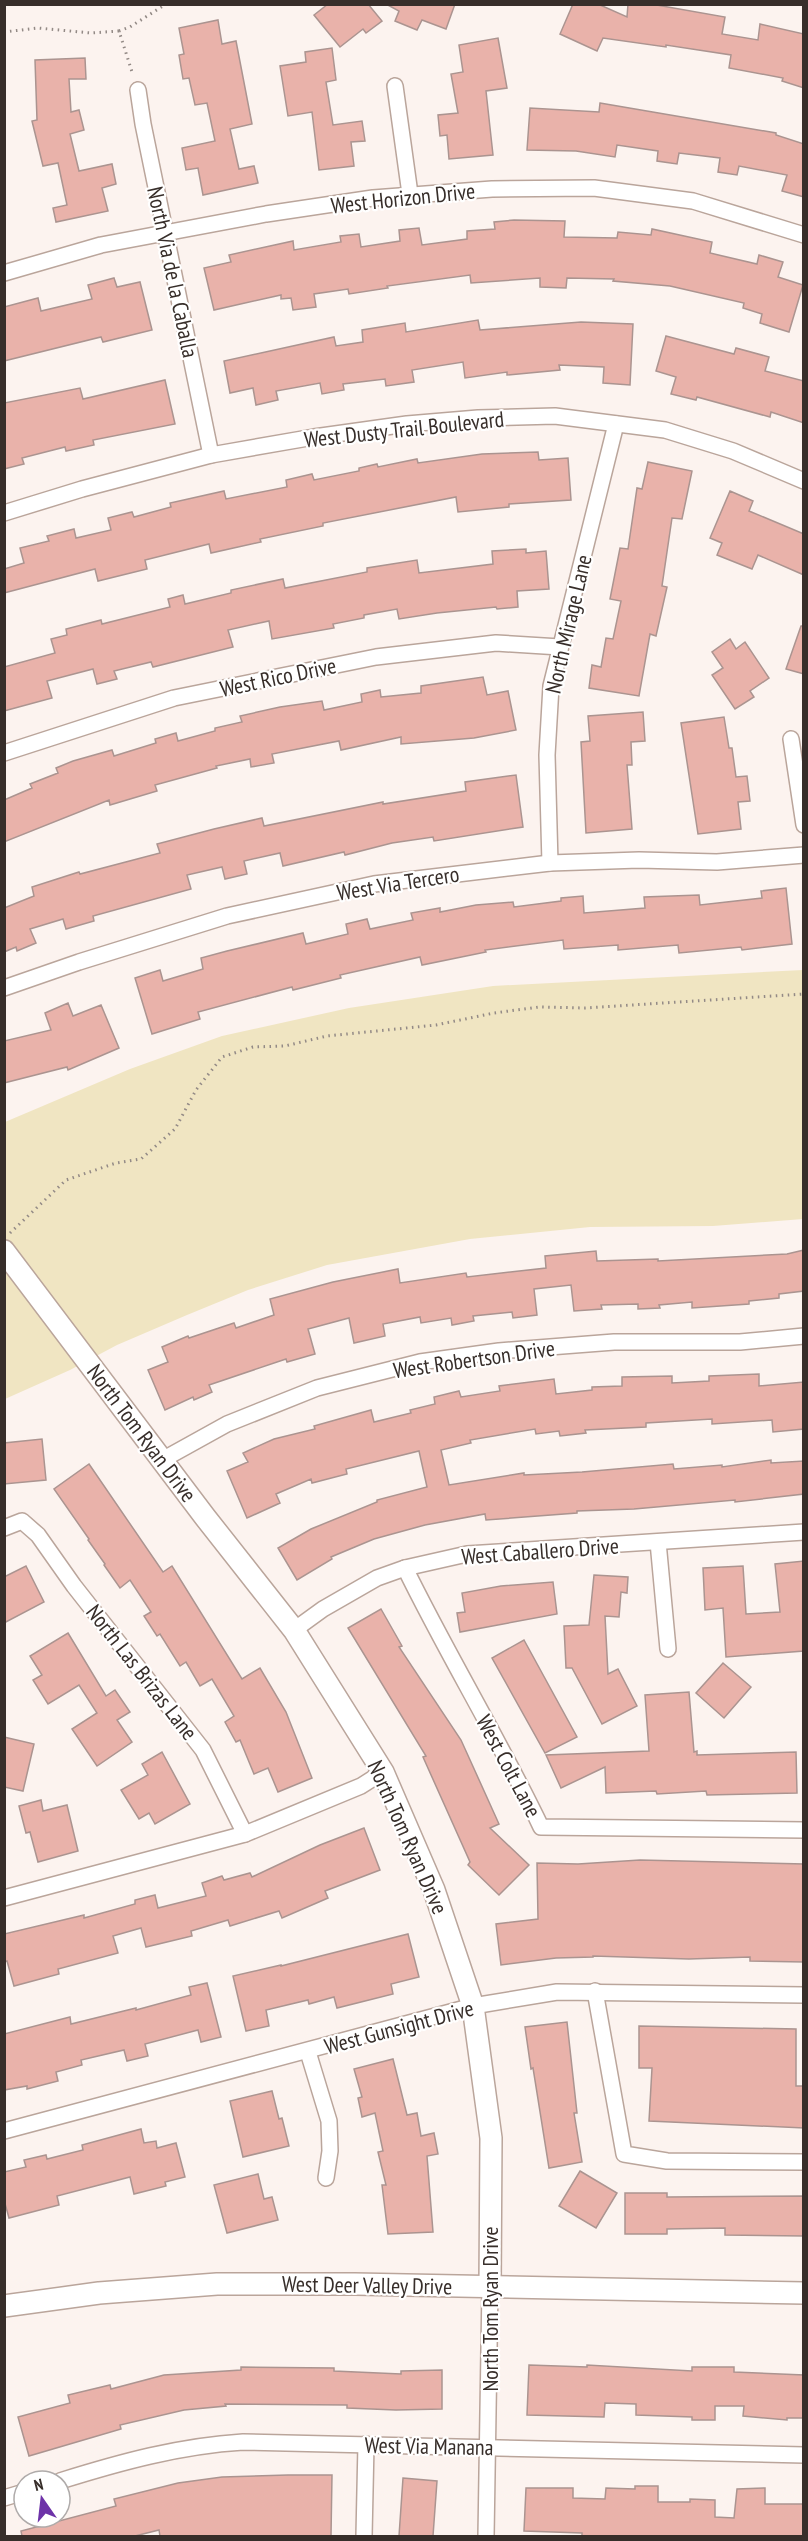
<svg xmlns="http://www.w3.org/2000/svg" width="808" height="2541" viewBox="0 0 808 2541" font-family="'PT Sans Narrow',sans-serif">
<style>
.green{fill:#f0e5c2}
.building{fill:#e9b2aa;stroke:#ab9490;stroke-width:1.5}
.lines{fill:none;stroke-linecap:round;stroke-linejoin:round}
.street-casing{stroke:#baa59b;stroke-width:18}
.secondary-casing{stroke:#baa59b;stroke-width:24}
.path{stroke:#938a86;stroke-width:3;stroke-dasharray:1.5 4.5;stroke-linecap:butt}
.street{stroke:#fff;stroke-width:15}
.secondary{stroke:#fff;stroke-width:21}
.labels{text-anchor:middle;stroke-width:4.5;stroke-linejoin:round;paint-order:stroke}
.street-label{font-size:22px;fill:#372e2a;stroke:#fff}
</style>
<rect width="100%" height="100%" fill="#fcf3ef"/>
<!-- green -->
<path class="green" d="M803,970V1219L713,1226L590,1227L470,1239L327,1265L248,1290L187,1315L117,1345L70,1370L5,1399V1122L130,1069L222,1036L349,1008L493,986Z"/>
<!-- building -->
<g class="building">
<path d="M328,4H368L382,21L366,33L363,29L340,47L314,15Z"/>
<path d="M386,4H455L446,29L422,20L417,30L395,21L399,11Z"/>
<path d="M573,4H598L627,17L628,4H651L725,17L722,34L758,40L760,24L804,34V88L782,81L783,78L729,68L731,55L666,45V47L603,38L597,51L560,34Z"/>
<path d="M218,20L222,44L236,41L252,124L230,129L239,169L254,166L258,183L203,195L198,168L186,170L182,148L215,141L207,103L195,105L189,78L183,79L179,55L184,54L179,28Z"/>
<path d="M498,38L507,88L486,91L493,155L449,159L447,135L440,136L438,115L458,113L451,74L463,72L459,45Z"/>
<path d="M332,48L336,80L326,82L333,125L362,121L365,141L351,142L354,166L319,170L312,112L288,116L280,66L306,62L305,52Z"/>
<path d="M85,58L86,79H69L71,112L79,110L84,130L70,134L79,171L112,164L116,184L102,188L108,211L56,222L53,208L67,205L58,163L43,166L32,121L37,120L35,60Z"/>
<path d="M600,103L776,133V135L804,144V197L782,191L787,175L739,166L737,175L718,172L720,158L679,153L677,164L657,161L658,151L617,145L615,157L576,151L527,150L530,108L599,112Z"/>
<path d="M514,220L565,221L564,237L617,238L618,232L651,235L652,229L712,242L710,253L757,264L759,255L783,262L778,277L803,285L789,332L760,323L762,314L743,308L744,303L670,286L613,281L614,279L567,278L566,288L540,287V278L471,283L470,275L387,286L388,288L349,294L348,289L314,294L316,307L293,310L291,298L281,299V295L214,310L204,268L231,262L229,255L293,241L294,250L341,242L340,236L359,234L361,247L400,241L399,230L419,228L422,245L467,239V231L495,229L494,222Z"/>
<path d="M114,278L117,287L140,282L152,330L103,342L101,337L4,361V307L38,298L41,311L92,299L88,285Z"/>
<path d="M478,320L480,330L581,322L633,324L630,385L603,383L604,367L559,365L560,370L507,375V372L465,378L463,362L412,370L414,382L386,386L385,379L343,384L344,390L322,394L320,383L276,391L278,400L256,405L253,388L230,393L224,361L334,337L336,346L363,342L362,330L405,323L406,332Z"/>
<path d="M666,336L734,354L736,348L769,357L765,371L804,381V423L771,412L770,417L697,397L696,400L671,394L676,377L656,371Z"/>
<path d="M165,380L175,424L93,440L94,445L66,451L65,447L22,458L24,464L4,469V403L80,388L83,399Z"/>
<path d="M538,452L539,460L568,458L571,500L509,504V507L458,512L456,497L323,523V526L260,539L261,542L211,553L209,544L145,560L147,569L98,581L95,569L4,593V569L24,563L20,548L49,541L47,536L74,529L76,538L111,530L108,518L132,512L134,517L171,507L170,503L224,491L226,499L287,487L286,480L312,474L314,480L359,471V468L377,464L378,467L417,459L418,463L482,454Z"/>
<path d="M648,462L692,471L682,519L672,518L662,586L667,587L656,636L650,634L639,696L589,688L592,665L601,667L606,638L613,639L621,601L610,599L620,548L628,549L637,488L642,489Z"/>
<path d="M730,491L753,501L749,511L804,534V575L758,555L752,569L717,555L722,543L710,538Z"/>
<path d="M526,549V553L546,551L549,589L517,591L518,607L497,609L496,607L437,613L399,619L397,609L364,615V618L333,624L334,628L272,639L269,621L228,630L233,647L153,667L151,662L114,671L117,679L97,684L93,669L47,681L52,698L4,711V667L55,653L51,639L67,635L66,629L101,620L102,624L170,607L168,599L183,595L185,604L231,593V590L283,579L285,588L367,572V568L417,560L419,573L493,564L492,551Z"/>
<path d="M801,626H804V674L786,669Z"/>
<path d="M730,639L736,649L745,642L769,678L750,691L754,697L735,709L712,675L723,668L712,652Z"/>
<path d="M483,677L487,695L508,691L516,730L474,738L401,744V737L341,750L339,741L272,754L274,763L251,767L250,759L216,766L217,768L155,785L157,791L110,805L109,800L4,842V800L32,788L30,784L58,773L56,768L73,761L112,750L114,756L156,743L155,739L176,733L178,741L215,731V728L242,722L240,716L280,707L322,701L324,710L362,702L361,694L380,690L381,697L421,693V686Z"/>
<path d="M643,712L645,741L631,742L632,765H627L632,829L586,833L581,742L590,741L588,716Z"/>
<path d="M724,717L729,748H732L736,777L747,776L750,801L738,802L741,829L698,834L681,723Z"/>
<path d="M516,775L523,827L434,841L433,837L392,843L345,855L344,852L283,866L280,853L244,861L247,874L225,879L222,867L187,875L191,889L93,916L94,921L66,929L63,919L30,929L36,943L17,951L16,947L4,952V908L34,896L32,887L79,872L80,874L160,853L157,844L214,829L262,818L264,826L383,802V804L466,791L465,782Z"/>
<path d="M786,888L792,944L742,950L741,947L679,953L678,945L618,950V945L564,949L563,940L485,950L486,952L422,965L420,957L340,975L341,978L293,990L292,987L198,1012L200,1019L152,1034L135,978L160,970L163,981L203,969L201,958L227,951L303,933L306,944L348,934L346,924L367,919L370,929L413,920L411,913L440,908V912L476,905L513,902L514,907L561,901V898L583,896L584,913L645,908L644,897L699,895L700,905L762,898L761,891Z"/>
<path d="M68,1003L73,1016L101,1005L119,1048L68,1070L67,1067L4,1083V1041L51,1030L45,1013Z"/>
<path d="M804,1250V1291L779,1294V1298L749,1301V1304L692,1308V1302L659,1305L660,1308L638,1309V1304L601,1305L602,1309L574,1311L571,1285L534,1289L537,1315L513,1318L512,1312L473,1316L474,1321L452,1325L451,1318L421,1323L420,1317L383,1324L385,1336L354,1343L349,1318L308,1329L315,1354L287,1362L286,1359L209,1385L212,1392L194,1400L193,1397L165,1410L148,1370L168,1362L162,1347L188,1336L189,1338L234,1323L236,1328L274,1315L270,1299L333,1282L398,1269L400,1283L466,1273L467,1277L546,1268L545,1256L596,1251L597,1261L658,1259V1261L787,1254Z"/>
<path d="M759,1374V1386L804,1382V1429L773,1432L772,1420L712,1424V1419L646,1423V1427L585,1430L586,1433L560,1436L559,1431L536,1434L535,1429L470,1440L471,1443L441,1450L449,1485L524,1473V1475L582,1472L673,1464L674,1469L722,1465V1467L771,1460V1463L804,1461V1494L735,1502V1500L634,1509L577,1511V1513L486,1520L485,1514L425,1525L374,1539L331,1557L332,1559L297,1580L278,1548L311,1529L377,1502V1500L427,1487L419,1451L346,1469L347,1474L312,1483L311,1479L276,1494L280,1503L247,1518L227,1471L248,1462L243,1453L274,1439L315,1429L314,1426L371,1410L374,1422L411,1413L410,1410L435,1404L434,1397L459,1391L461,1397L500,1391L499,1386L554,1379L556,1394L592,1390V1387L622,1386V1377L672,1376V1383L709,1381V1376Z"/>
<path d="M42,1439L46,1480L4,1484V1443Z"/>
<path d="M89,1464L163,1572L172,1566L242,1679L260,1668L286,1712L312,1778L278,1792L268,1768L254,1774L240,1740L236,1742L225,1722L234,1716L212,1679L200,1686L186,1662L180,1666L160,1634L157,1636L144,1616L151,1612L130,1580L120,1588L104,1565L105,1564L88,1540L89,1539L54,1489Z"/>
<path d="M804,1561V1651L726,1657L723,1608L705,1610L703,1568L743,1566L746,1614L780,1612L775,1564Z"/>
<path d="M26,1566L44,1602L4,1623V1577Z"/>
<path d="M594,1575L628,1577L627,1593L621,1592L619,1617L605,1616L608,1674L618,1669L637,1706L602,1724L572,1668H566L564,1626L589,1625Z"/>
<path d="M553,1582L557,1614L460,1632L457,1613L465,1612L462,1593L501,1586Z"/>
<path d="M381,1609L402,1646L399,1647L461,1740L499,1824L490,1828L529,1865L499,1895L468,1865L470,1862L423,1757L426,1756L348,1628Z"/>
<path d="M68,1633L106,1696L115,1690L130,1712L117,1720L132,1742L97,1766L72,1729L97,1713L79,1685L48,1704L33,1680L42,1675L30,1656Z"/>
<path d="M524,1640L577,1737L545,1753L492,1658Z"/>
<path d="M723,1663L751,1687L724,1718L696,1693Z"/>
<path d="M689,1692L694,1752L697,1751V1755L796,1752L797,1793L707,1795L706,1791L657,1794L656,1791L606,1793L605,1767L561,1788L546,1755L649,1751L645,1695Z"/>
<path d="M4,1737L34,1744L23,1791L4,1787Z"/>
<path d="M162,1752L190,1804L155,1824L149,1813L139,1819L121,1790L148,1775L142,1764Z"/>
<path d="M41,1800L43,1811L67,1805L78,1851L38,1862L30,1832L26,1833L19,1806Z"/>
<path d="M364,1828L380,1870L325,1891L328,1898L282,1918L279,1911L230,1926L228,1920L191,1931L192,1936L146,1947L141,1928L113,1936L118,1953L58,1969L59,1974L14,1986L7,1961L4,1962V1934L84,1915V1918L135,1904V1900L155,1895L158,1908L206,1896L202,1883L222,1876L224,1880L250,1873L252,1877L320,1845Z"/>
<path d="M640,1860L804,1864V1962L750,1961V1957L689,1959L593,1956V1957L556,1958L501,1965L496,1924L538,1919L537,1863L578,1864Z"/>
<path d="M408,1934L419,1977L391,1984L393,1994L337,2008L334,1997L309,2004L308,2000L266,2010L269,2026L246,2031L233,1976L281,1965V1966Z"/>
<path d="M207,1983L221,2037L201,2042L198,2030L145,2044L148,2056L127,2061L124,2050L81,2060L82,2065L56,2072L58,2081L27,2089V2086L4,2090V2034L70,2017L71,2024L136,2008V2010L191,1995L189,1987Z"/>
<path d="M567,2022L577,2113H574L582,2162L549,2168L533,2068L531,2069L525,2027Z"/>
<path d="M639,2026L796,2029V2086H804V2128L649,2121L652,2068H639Z"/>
<path d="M393,2059L407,2115L417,2113L421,2136L434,2133L438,2154L427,2156L433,2232L388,2234L382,2185H386L378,2152L383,2151L375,2113L362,2117L358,2098L362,2097L354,2069Z"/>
<path d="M272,2091L279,2119L282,2118L289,2146L243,2157L230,2101Z"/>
<path d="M141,2129L144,2143L156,2141L157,2148L176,2143L185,2177L165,2182L166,2186L134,2194L130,2177L57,2196L59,2205L9,2218L4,2200V2172L26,2167L24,2160L46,2155L47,2159L83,2150L82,2145Z"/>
<path d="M580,2171L617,2193L596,2228L559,2206Z"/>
<path d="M258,2174L264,2199L272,2197L278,2220L227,2233L214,2185Z"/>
<path d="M625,2193H667V2197L804,2196V2236L725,2235V2228L667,2229V2234H625Z"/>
<path d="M529,2365L587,2367V2365L692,2371V2367H734V2372L804,2375V2418H787V2420L743,2416L744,2406H715V2420H692V2417L636,2415V2404L605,2403L604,2417L527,2415Z"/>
<path d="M241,2367L334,2368V2371L401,2374V2371L442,2370V2409L396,2410L347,2408V2405L225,2404L226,2406L184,2410L120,2425L121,2429L29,2456L18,2417L70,2403L68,2395L110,2385L111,2389L164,2375L241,2370Z"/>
<path d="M288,2475H332L331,2536H160L159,2530L135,2536H22L21,2531L116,2506L114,2499L178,2483L222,2477Z"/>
<path d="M403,2478L437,2481L433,2536H399Z"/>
<path d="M635,2486H658V2502H690V2499L715,2500V2517L734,2518L737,2489L765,2488V2504H804V2536H582V2533L524,2531L526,2488H573V2498L605,2499L606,2488L635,2489Z"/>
</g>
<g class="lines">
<!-- street casing -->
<g class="street-casing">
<g id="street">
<path d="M395,86L410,194"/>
<path d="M138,90L143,124L211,455"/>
<path d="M4,273L101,245L266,214L373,198L492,189L594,188L693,201L804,235"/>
<path d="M4,513L82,489L211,455L314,437L407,424L478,418L555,416L665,430L733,451L804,481"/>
<path d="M791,739L804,825"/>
<path d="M4,753L174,698L376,657L496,643L560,647"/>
<path d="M550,863L547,755L551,686L616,424"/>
<path d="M4,988L79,962L227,916L374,884L550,863L639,860L717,862L804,855"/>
<path d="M162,1460L227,1424L317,1388L420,1362L499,1351L614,1342H740L804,1336"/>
<path d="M4,1528L22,1521L38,1535L74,1586L203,1750L245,1834"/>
<path d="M658,1542L668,1649"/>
<path d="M405,1568C448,1656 499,1739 541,1827L804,1830"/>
<path d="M294,1630L323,1609L377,1578L405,1568L467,1554L804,1532"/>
<path d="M4,1898L245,1834L361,1786L383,1772"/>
<path d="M595,1991L624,2154L667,2161L804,2162"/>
<path d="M308,2052L329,2121L330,2151L326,2178"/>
<path d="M4,2131L473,2006L557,1992L804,1995"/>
<path d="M60,2481C121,2462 179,2446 243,2442L804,2455"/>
<path d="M4,2498L24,2492"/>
<path d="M364,2536L366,2444"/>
<path d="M486,2536L490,2287"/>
</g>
</g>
<!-- secondary casing -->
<g class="secondary-casing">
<g id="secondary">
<path d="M4,1251L205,1517L294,1630L383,1772L434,1890L473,2006L491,2138L490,2287"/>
<path d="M4,2306L99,2293L217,2284H355L804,2293"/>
</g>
</g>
<!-- path -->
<g class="path">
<path d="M119,31L130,27L166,4"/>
<path d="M4,32L38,28L91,33L119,31L133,75"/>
<path d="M10,1233L66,1180L116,1163L141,1159L175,1129L196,1090L222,1057L253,1047L285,1046L327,1036L436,1025L494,1013L539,1007L585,1008L804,994"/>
</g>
<!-- street -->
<use href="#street" class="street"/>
<!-- secondary -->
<use href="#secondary" class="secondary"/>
</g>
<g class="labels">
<!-- street labels -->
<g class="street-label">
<text transform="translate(403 198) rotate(-6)" y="8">West Horizon Drive</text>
<text transform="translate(173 272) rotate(78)" y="8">North Via de la Caballa</text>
<text transform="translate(404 429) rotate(-6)" y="8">West Dusty Trail Boulevard</text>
<text transform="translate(568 624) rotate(-77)" y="8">North Mirage Lane</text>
<text transform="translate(278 677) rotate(-12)" y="8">West Rico Drive</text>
<text transform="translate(398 883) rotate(-9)" y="8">West Via Tercero</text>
<text transform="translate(474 1359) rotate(-8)" y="8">West Robertson Drive</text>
<text transform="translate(142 1433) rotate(53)" y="8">North Tom Ryan Drive</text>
<text transform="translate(540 1551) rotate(-4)" y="8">West Caballero Drive</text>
<text transform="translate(142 1672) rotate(52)" y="8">North Las Brizas Lane</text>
<text transform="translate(509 1766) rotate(62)" y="8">West Colt Lane</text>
<text transform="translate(408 1837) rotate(66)" y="8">North Tom Ryan Drive</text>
<text transform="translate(399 2027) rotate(-15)" y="8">West Gunsight Drive</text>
<text transform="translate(367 2285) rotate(1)" y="8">West Deer Valley Drive</text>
<text transform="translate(490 2309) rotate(-90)" y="8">North Tom Ryan Drive</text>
<text transform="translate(429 2446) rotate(1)" y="8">West Via Manana</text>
</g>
</g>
<!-- border -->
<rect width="808" height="2541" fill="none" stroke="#372e2a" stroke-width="12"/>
<!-- north arrow -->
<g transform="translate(42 2499) rotate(346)"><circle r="28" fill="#ffffff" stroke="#afabaa" stroke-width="1.5"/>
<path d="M0-4.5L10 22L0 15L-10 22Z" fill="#6d32a8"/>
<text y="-9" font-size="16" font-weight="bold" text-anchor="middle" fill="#372e2a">N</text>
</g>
</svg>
